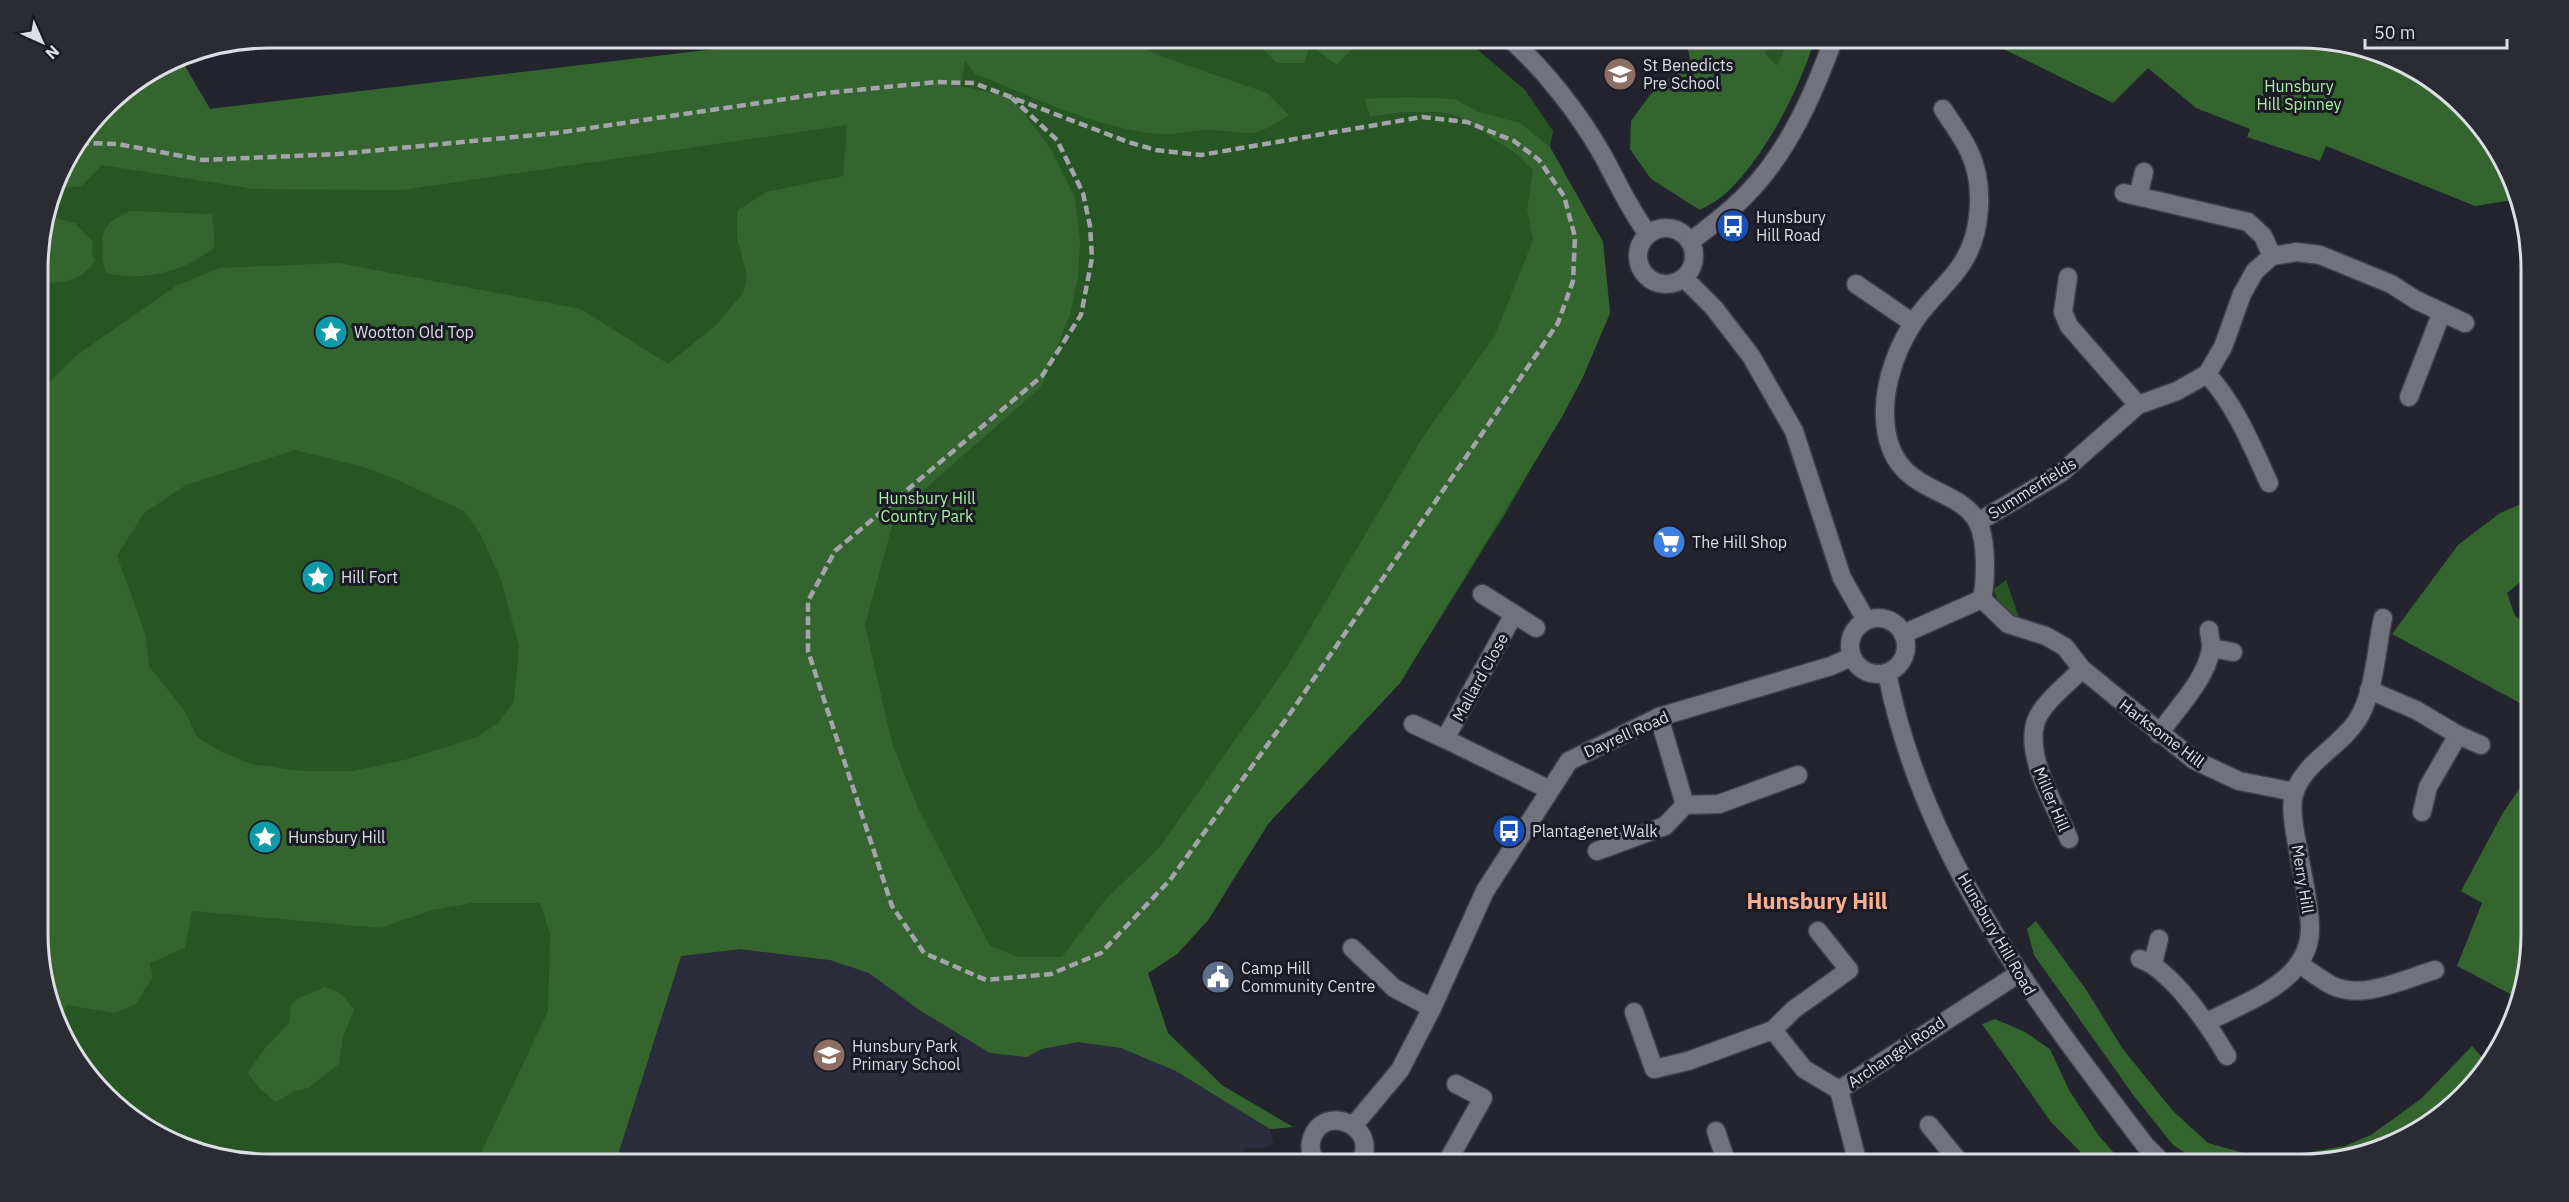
<svg xmlns="http://www.w3.org/2000/svg" width="2569" height="1202" viewBox="0 0 2569 1202" font-family="'IBM Plex Sans',sans-serif">
<style>
.built{fill:#2c2d3c}
.green{fill:#275523}
.forest{fill:#34652f;fill-rule:evenodd}
.lines{fill:none;stroke-linecap:round;stroke-linejoin:round}
.minor-casing{stroke:#3f4047;stroke-width:21}
.tertiary-casing{stroke:#3f4047;stroke-width:21}
.minor{stroke:#71727e;stroke-width:18}
.tertiary{stroke:#71727e;stroke-width:18}
.rail{stroke:#a4a5ac;stroke-width:4.5;stroke-dasharray:9 4.5;stroke-linecap:butt}
.labels{text-anchor:middle;stroke-width:6;stroke-linejoin:round;paint-order:stroke}
.poi-label{font-size:16px;fill:#dddee4;stroke:#1a1b24;text-anchor:start}
.park-label{font-size:16px;fill:#a8f0a0;stroke:#1a1b24}
.street-label{font-size:16px;fill:#dddee4;stroke:#1a1b24}
.district-label{font-size:22px;font-weight:bold;fill:#fbad91;stroke:#1a1b24}
.rim{fill:none;stroke:#dddee4;stroke-width:3}
</style>
<rect width="100%" height="100%" fill="#23242e"/>
<!-- built -->
<path class="built" d="M740,949L830,960L869,973L918,1009L1027,1057L1041,1049L1078,1042L1124,1049L1176,1071L1270,1129L1274,1144L1259,1149L1245,1148L1238,1164H615L681,956Z"/>
<!-- green -->
<g class="green">
<path d="M809,38H911L946,45L951,38H1464L1525,90L1553,131L1550,147L1603,242L1610,313L1582,379L1507,511L1400,683L1268,824L1208,920L1177,954L1148,973L1168,1033L1223,1086L1293,1127L1270,1129L1176,1071L1121,1048L1078,1042L1041,1049L1027,1057L990,1053L918,1009L869,973L830,960L740,949L681,956L615,1164H269L180,1147L128,1116L85,1074L55,1021L40,963L38,254L62,166L116,95L179,56L210,109Z"/>
<path d="M1765,38H1790L1777,65L1765,53Z"/>
<path d="M2006,580L2020,620C2007,614 1996,603 1994,589Z"/>
</g>
<!-- forest -->
<g class="forest">
<path d="M809,38H911L946,45L951,38H1129L1155,54L1267,93L1289,115C1248,142 1252,131 1208,130C1193,130 1177,135 1162,134C1098,130 1034,97 975,74L965,61L961,86L1012,98L1051,149L1075,198L1080,241L1078,276L1070,315L1041,387L895,515L865,625L892,743L918,808L990,946L1018,957H1062L1106,899L1159,848L1290,662L1421,440L1495,335L1533,240L1527,209L1533,170L1518,155L1459,116L1439,112H1402L1370,117L1365,99L1407,97L1454,99L1479,112L1520,123L1550,147L1603,242L1610,313L1582,379L1562,417L1400,683L1268,824L1208,920L1177,954L1148,973L1168,1033L1223,1086L1293,1127L1270,1129L1176,1071L1121,1048L1078,1042L1041,1049L1027,1057L990,1053L918,1009L869,973L830,960L740,949L681,956L615,1164H476L548,1011L550,933L540,903H472L432,910L380,928L192,911L185,948L150,963L153,977L135,1005L115,1013L66,1005L59,1028L40,963L38,393L77,355L176,286L219,268L339,263L581,309L668,364L716,325L743,293L747,276L737,237V211L766,192L843,176L847,125L402,190L254,189L102,165L82,186L56,189L62,166L116,95L179,56L210,109ZM295,450L360,466L393,478L464,511L481,535L501,580L519,646L514,702L498,723L477,737L408,759L353,771H301L251,764L220,751L197,737L186,713L149,666L146,636L117,556L144,513L186,485Z"/>
<path d="M1193,38H1361L1337,65L1310,45L1304,63H1277L1253,39C1229,48 1217,47 1193,38Z"/>
<path d="M1686,38H1765V53L1777,65L1790,38H1815C1801,87 1763,161 1724,195C1717,201 1708,205 1700,210L1651,179L1630,149L1631,121L1650,95L1690,60Z"/>
<path d="M1981,38H2300L2389,55L2441,86L2484,128L2514,181L2519,199L2475,206L2326,146L2320,161L2247,137L2250,129L2196,108L2148,68L2113,103Z"/>
<path d="M131,211L212,214L215,247C184,272 145,282 106,273C102,260 98,233 110,223C115,218 124,214 131,211Z"/>
<path d="M48,216L75,223L93,242L92,255L95,261C80,282 63,284 38,282V254Z"/>
<path d="M2530,500V574L2507,593L2515,616L2531,627V709L2392,634L2458,545L2500,513Z"/>
<path d="M2531,772V933L2520,993L2516,997L2457,966L2482,903L2461,891L2504,811Z"/>
<path d="M2036,921L2087,991L2122,1048L2173,1111L2208,1143L2244,1153H2305L2345,1146L2371,1135L2422,1098L2472,1046L2481,1056V1073L2425,1124L2375,1152L2315,1164H2202L2173,1145L2134,1096L2034,955L2027,929Z"/>
<path d="M325,987L342,994L354,1010L343,1037L339,1064L308,1088L294,1091L276,1102L260,1089L248,1073L264,1049L289,1023L291,1005L298,998Z"/>
<path d="M1995,1019L2025,1032L2050,1049L2069,1090L2099,1136L2124,1164H2092L2051,1122L1982,1024Z"/>
</g>
<g class="lines">
<!-- minor casing -->
<g class="minor-casing">
<g id="minor">
<path d="M1943,109C1951,122 1962,136 1969,151C1985,184 1982,235 1961,265C1947,286 1925,303 1912,325C1893,355 1881,394 1886,429C1895,496 1960,485 1978,523C1987,541 1986,580 1982,599"/>
<path d="M2124,193L2248,222L2263,236L2272,256"/>
<path d="M2138,196L2144,172"/>
<path d="M2068,277L2063,312L2069,326L2138,405"/>
<path d="M1856,284L1913,323"/>
<path d="M2207,374C2236,406 2251,444 2269,483"/>
<path d="M2409,397L2442,312"/>
<path d="M1978,522L2061,473L2138,405L2177,391L2207,374L2223,347L2242,294L2255,271L2272,256L2297,252L2320,255L2391,284L2416,300L2465,323"/>
<path d="M1482,594L1514,614"/>
<path d="M1982,599L2008,624L2046,636L2065,647L2082,669L2194,760L2239,781L2295,792"/>
<path d="M1536,628L1514,614L1445,739L1550,790"/>
<path d="M1903,634L1982,599"/>
<path d="M2211,648L2233,652"/>
<path d="M2369,690L2416,710L2458,735L2428,787L2422,812"/>
<path d="M1659,717L1685,805"/>
<path d="M1413,724L1445,739"/>
<path d="M2159,734C2176,709 2206,680 2211,649C2212,643 2209,636 2209,630"/>
<path d="M2458,735L2481,745"/>
<path d="M2069,839C2056,806 2024,756 2036,721C2043,702 2068,684 2082,669"/>
<path d="M1597,851L1665,826L1685,805L1719,804L1798,775"/>
<path d="M1818,931L1849,970L1793,1010L1773,1030L1804,1069L1839,1090"/>
<path d="M1352,948L1394,988L1432,1008"/>
<path d="M2140,959C2172,970 2210,1027 2227,1056"/>
<path d="M2153,963L2159,939"/>
<path d="M2299,964C2310,971 2320,979 2331,985C2362,1001 2404,979 2435,970"/>
<path d="M1634,1012L1654,1069L1688,1061L1773,1030"/>
<path d="M2207,1022C2247,1001 2312,981 2310,926C2309,901 2302,874 2298,849C2295,832 2289,807 2295,791C2307,760 2341,746 2358,719C2375,691 2376,649 2383,618"/>
<path d="M1839,1090L2018,974"/>
<path d="M1839,1090L1858,1164"/>
<path d="M1354,1125L1400,1070L1432,1008L1485,891L1569,761L1659,717L1831,666L1851,657"/>
<path d="M1929,1125L1961,1164"/>
<path d="M1716,1131L1727,1164"/>
<path d="M1317,1164C1311,1156 1309,1147 1312,1138C1326,1100 1384,1131 1358,1164"/>
<path d="M1446,1164L1483,1098L1456,1084"/>
</g>
</g>
<!-- tertiary casing -->
<g class="tertiary-casing">
<g id="tertiary">
<path d="M1509,38C1544,69 1578,112 1602,154C1617,181 1629,209 1648,234"/>
<circle cx="1666" cy="256" r="28"/>
<path d="M1690,242C1709,227 1730,212 1747,194C1789,151 1814,93 1834,38"/>
<path d="M1684,278L1714,308L1751,356L1794,431L1842,578L1866,620"/>
<circle cx="1878" cy="646" r="28"/>
<path d="M1887,673C1923,856 2035,1000 2145,1145L2164,1164"/>
</g>
</g>
<!-- minor -->
<use href="#minor" class="minor"/>
<!-- tertiary -->
<use href="#tertiary" class="tertiary"/>
<!-- rail -->
<path class="rail" d="M80,143L118,144L203,160L338,154L556,133L826,93L937,82L974,83L1128,142L1156,150L1201,155L1422,117L1467,122L1514,141L1539,160L1564,196L1575,237L1573,281L1558,323L1289,715L1170,880L1101,953L1051,974L986,980L924,953L892,906L808,651V601L835,551L1042,376L1081,315L1092,258L1090,226L1083,193L1057,140L1012,98"/>
</g>
<!-- icons -->
<defs>
<g id="school-disc" transform="scale(1.725)"><circle r="9.5" fill="#8d6e63" stroke="#1a1b24"/><path d="M0-5L7-2L0 1L-7-2ZM-4 1L0 2.5L4 1V4Q0 6-4 4Z" fill="#fff"/></g>
<g id="bus-disc" transform="scale(1.725)"><circle r="9.5" fill="#1a4fb4" stroke="#1a1b24"/><path d="M-5-6H5V4H4V6H2V4H-2V6H-4V4H-5ZM-3.5-4V0h7V-4ZM-3.5 1.2v1.5H-2V1.2ZM2 1.2v1.5H3.5V1.2Z" fill="#fff"/></g>
<g id="sight-disc" transform="scale(1.725)"><circle r="9.5" fill="#0f9aa8" stroke="#1a1b24"/><path d="M0-6L1.8-2.2L6-1.7L2.9 1.2L3.7 5.4L0 3.3L-3.7 5.4L-2.9 1.2L-6-1.7L-1.8-2.2Z" fill="#fff"/></g>
<g id="supermarket-disc" transform="scale(1.725)"><circle r="9.5" fill="#3f7fe0" stroke="#1a1b24"/><path d="M-6-5.5h2.5l.6 2H6L4.5 2H-2.5L-4.4-4H-6ZM-1.5 3.2a1.3 1.3 0 1 0 .1 0ZM3 3.2a1.3 1.3 0 1 0 .1 0Z" fill="#fff"/></g>
<g id="civic-disc" transform="scale(1.725)"><circle r="9.5" fill="#5c6f8a" stroke="#1a1b24"/><path d="M-.6-6.5H3V-4.5H.6V-3L4-1V1h2V6H-6V1h2V-1L-.6-3ZM-1.2 2.5V6h2.4V2.5Z" fill="#fff"/></g>
</defs>
<g fill-rule="evenodd">
<use href="#school-disc" x="1620" y="74"/>
<use href="#bus-disc" x="1733" y="226"/>
<use href="#sight-disc" x="331" y="332"/>
<use href="#supermarket-disc" x="1669" y="542"/>
<use href="#sight-disc" x="318" y="577"/>
<use href="#bus-disc" x="1509" y="831"/>
<use href="#sight-disc" x="265" y="837"/>
<use href="#civic-disc" x="1218" y="977"/>
<use href="#school-disc" x="829" y="1055"/>
</g>
<g class="labels">
<!-- poi labels -->
<g class="poi-label">
<text x="1643" y="71">St Benedicts<tspan x="1643" dy="18">Pre School</tspan></text>
<text x="1756" y="223">Hunsbury<tspan x="1756" dy="18">Hill Road</tspan></text>
<text x="354" y="338">Wootton Old Top</text>
<text x="1692" y="548">The Hill Shop</text>
<text x="341" y="583">Hill Fort</text>
<text x="1532" y="837">Plantagenet Walk</text>
<text x="288" y="843">Hunsbury Hill</text>
<text x="1241" y="974">Camp Hill<tspan x="1241" dy="18">Community Centre</tspan></text>
<text x="852" y="1052">Hunsbury Park<tspan x="852" dy="18">Primary School</tspan></text>
</g>
<!-- park labels -->
<g class="park-label">
<text x="2299" y="92">Hunsbury<tspan x="2299" dy="18">Hill Spinney</tspan></text>
<text x="927" y="504">Hunsbury Hill<tspan x="927" dy="18">Country Park</tspan></text>
</g>
<!-- street labels -->
<g class="street-label">
<text transform="translate(2032 488) rotate(-32)" y="6">Summerfields</text>
<text transform="translate(1480 677) rotate(-61)" y="6">Mallard Close</text>
<text transform="translate(2162 733) rotate(37)" y="6">Harksome Hill</text>
<text transform="translate(1626 734) rotate(-24)" y="6">Dayrell Road</text>
<text transform="translate(2052 799) rotate(67)" y="6">Miller Hill</text>
<text transform="translate(2303 879) rotate(81)" y="6">Merry Hill</text>
<text transform="translate(1997 934) rotate(60)" y="6">Hunsbury Hill Road</text>
<text transform="translate(1896 1052) rotate(-34)" y="6">Archangel Road</text>
</g>
<!-- district labels -->
<g class="district-label">
<text x="1817" y="909">Hunsbury Hill</text>
</g>
</g>
<!-- crop -->
<path d="M0 0H2569V1202H0ZM269 48H2300A221 221 0 0 1 2521 269V933A221 221 0 0 1 2300 1154H269A221 221 0 0 1 48 933V269A221 221 0 0 1 269 48Z" fill="#2a2b33" fill-rule="evenodd"/>
<path class="rim" d="M269 48H2300A221 221 0 0 1 2521 269V933A221 221 0 0 1 2300 1154H269A221 221 0 0 1 48 933V269A221 221 0 0 1 269 48Z"/>
<!-- north arrow -->
<g transform="translate(42 42) rotate(135)" stroke="#1a1b24" stroke-width="4.5" paint-order="stroke">
<path d="M0-4.5L10 22L0 15L-10 22Z" fill="#dddee4"/>
<text y="-9" font-size="16" font-weight="bold" text-anchor="middle" fill="#dddee4">N</text>
</g>
<!-- scale -->
<path d="M2365 39v9h142v-9" fill="none" stroke="#dddee4" stroke-width="3"/>
<text x="2374" y="39" font-size="18" fill="#dddee4" stroke="#1a1b24" stroke-width="4.5" paint-order="stroke">50 m</text>
</svg>
